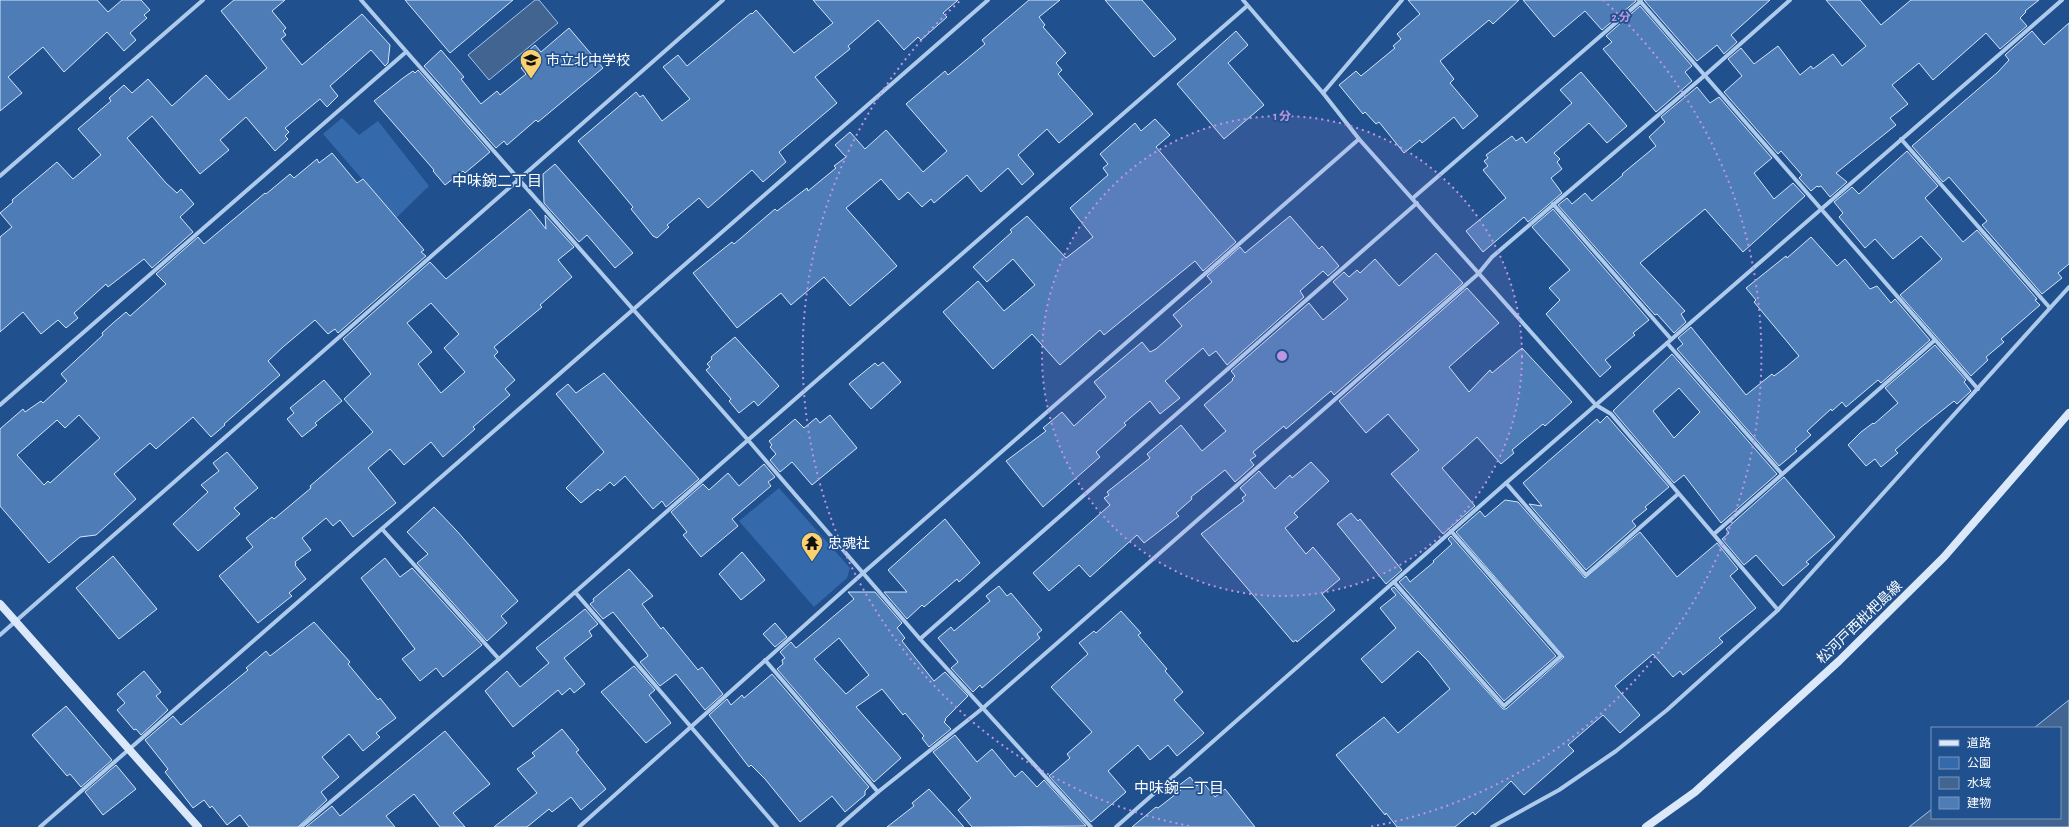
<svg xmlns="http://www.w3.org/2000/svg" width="2069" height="827" viewBox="0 0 2069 827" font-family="'Alegreya Sans','Noto Sans JP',sans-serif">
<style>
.green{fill:#346aab}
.water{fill:#416490;stroke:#a2c6ee}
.building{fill:#4d7cb7;stroke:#d4e5f9;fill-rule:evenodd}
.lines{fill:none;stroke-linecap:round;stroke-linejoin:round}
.street{stroke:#aecbec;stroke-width:4}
.secondary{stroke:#dae8f9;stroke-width:8}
.ring{fill:none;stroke:#bd96df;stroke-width:2;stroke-dasharray:2 4}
.labels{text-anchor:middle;stroke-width:3.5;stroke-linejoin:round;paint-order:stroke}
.poi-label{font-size:14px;fill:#fff;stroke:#20508e;text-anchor:start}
.street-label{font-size:14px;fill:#fff;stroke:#20508e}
.neighbourhood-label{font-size:15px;fill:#fff;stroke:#20508e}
.centre{fill:#bd96df;stroke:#20508e;stroke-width:2}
.ring-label{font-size:12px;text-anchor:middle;font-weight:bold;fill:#bd96df;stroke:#20508e;stroke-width:3.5;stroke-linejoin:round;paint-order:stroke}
</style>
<rect width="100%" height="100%" fill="#20508e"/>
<!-- green -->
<g class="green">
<path d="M342,118L359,135L378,121L429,186L396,218L323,134Z"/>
<path d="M779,488L850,568L847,578L814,607L739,521Z"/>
</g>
<!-- water -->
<g class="water">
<path d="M535,0H539L558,23L489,80L468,55Z"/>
<path d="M2069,700V827H1909L1932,809V818H2060V728H2034Z"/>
</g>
<!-- building -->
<g class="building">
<path d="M0,0H97L108,12L122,0H141L150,10L144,15L147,18L130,33L136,40L124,51L107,32L64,72L43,47L8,77L22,93L0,111Z"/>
<path d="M234,0H285L272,11L286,28L283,31L286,35L281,39L302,65L362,14L390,45L388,63L385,66L371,50L330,86L338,96L327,107L320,99L285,128L289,132L285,136L288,139L275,151L246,117L220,140L229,150L200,174L152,116L127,138L166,183L177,193L181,189L194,204L180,217L193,232L152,268L144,259L108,287L106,284L74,313L78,318L66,328L58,320L41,334L23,312L0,332V237L12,227L0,213L13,202L12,200L57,162L73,179L101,155L78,129L111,101L109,98L124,85L132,93L148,79L172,106L206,75L229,100L267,68L221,11Z"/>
<path d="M405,0H513L450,53Z"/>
<path d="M813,0H958L943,13L947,17L921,40L918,37L904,50L878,20L848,46L850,49L815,77L837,103L779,152L786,162L763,182L752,170L708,208L699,198L667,225L669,227L657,238L653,236L631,209L633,207L578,141L636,92L640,97L643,95L662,121L690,99L663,67L678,55L687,66L751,13L752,14L756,10L794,53L833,23Z"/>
<path d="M1029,0H1060L1039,17L1045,25L1043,27L1066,53L1056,63L1062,70L1058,74L1093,114L1059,143L1047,129L1018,155L1034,174L1022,185L1008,168L981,192L967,175L934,203L931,199L922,207L908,192L899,200L881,179L846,208L897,266L850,306L824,277L791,305L781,293L737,328L693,273L732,242L734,244L775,209L777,211L807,188L808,191L836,168L834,166L846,157L835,145L850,132L865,149L886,130L923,172L947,151L906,104L945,71L948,75L985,44L982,40Z"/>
<path d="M1105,0H1142L1176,39L1154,57Z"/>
<path d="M1408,0H1519L1493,24L1489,20L1440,61L1454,79L1450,83L1478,116L1463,129L1454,117L1422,143L1420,140L1404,153L1379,122L1376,124L1365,112L1363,114L1339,85L1356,71L1361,76L1395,48L1393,46L1401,39L1397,34L1420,14Z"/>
<path d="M1523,0H1636V1L1602,30L1585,11L1554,37Z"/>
<path d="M1644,0H1770L1731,35L1737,42L1724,54L1717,45L1697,61Z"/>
<path d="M1826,0H1860L1881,25L1911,0H2039L2025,11L2026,12L2020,18L2027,26L2000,49L1986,33L1933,80L1919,63L1892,85L1908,104L1890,118L1896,125L1836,173L1847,182L1830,197L1821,186L1818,187L1817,186L1811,191L1799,178L1802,175L1781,151L1778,154L1724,92L1742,76L1728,59L1741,48L1754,64L1778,46L1800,75L1811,66L1813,69L1833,54L1842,66L1866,46Z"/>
<path d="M1640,6L1692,66L1685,72L1692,81L1656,112L1603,49L1612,42L1606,36Z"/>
<path d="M2069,23V264L2058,273L2062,278L2042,294L1982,225L1987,221L1949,177L1943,182L1912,146L1998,72L2009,60L2005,55L2032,31L2044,45Z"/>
<path d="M569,28L603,68L538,122L536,120L507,145L504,141L496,148L424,66L441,50L464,77L461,79L481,104L497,91L500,95L526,74L521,68L526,63L521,57L535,45L541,52Z"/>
<path d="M1236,31L1248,45L1228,63L1264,105L1224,139L1177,84Z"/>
<path d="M418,70L490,152L465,173L463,171L445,185L433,171L434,170L374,101L403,78L413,71L415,73Z"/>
<path d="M1581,72L1627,126L1607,143L1589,123L1554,153L1560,159L1557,162L1562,169L1551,178L1562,193L1528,222L1524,217L1483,252L1466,231L1506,198L1483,170L1488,166L1484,161L1488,158L1486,155L1512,136L1516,141L1522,137L1526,143L1572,103L1560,90Z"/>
<path d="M1697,87L1710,103L1719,97L1772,158L1754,173L1774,199L1793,183L1805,196L1743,252L1705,209L1640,263L1685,311L1681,314L1686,322L1674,333L1657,314L1655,315L1558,205L1567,198L1572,204L1585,193L1592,201L1623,175L1622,174L1656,146L1649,137L1665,122L1661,117Z"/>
<path d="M1155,119L1170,135L1156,147L1236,242L1203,271L1195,261L1104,335L1100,330L1060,365L1032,334L993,369L943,312L978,281L1004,311L1035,285L1013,259L987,282L973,267L1012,232L1010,230L1027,216L1066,258L1093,237L1070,208L1108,175L1103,168L1108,164L1100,154L1135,123L1141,131Z"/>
<path d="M1907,151L1938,186L1925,198L1963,242L1977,230L2037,299L2035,300L2040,305L2001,339L2004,342L1986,357L1988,360L1971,376L1900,295L1942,259L1921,236L1893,259L1875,239L1865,248L1839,217L1843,213L1834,202L1852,187L1859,194Z"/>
<path d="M332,153L357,183L363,179L370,187L424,250L421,252L426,256L338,333L335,329L328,334L315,320L283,347L268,361L280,375L224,424L225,425L211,437L193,417L156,449L150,443L114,474L136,499L96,535L80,537L49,563L0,506V429L23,409L25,412L41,401L43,403L67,381L61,374L103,335L102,333L113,323L126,312L130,316L166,284L156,274L198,237L204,244L265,193L266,194L290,174L294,178L317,159L319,163ZM79,415L100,438L50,483L48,481L44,485L17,455L57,420L65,428Z"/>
<path d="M555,164L633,253L615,268L587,235L579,242L544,203L543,174Z"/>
<path d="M530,209L546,229L545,215L574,247L558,260L572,277L540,305L542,307L494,347L498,352L494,356L515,380L505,389L510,395L473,427L475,429L443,457L431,442L404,465L390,449L368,468L396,503L353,537L340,520L333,526L326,518L302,538L311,550L295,562L296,564L295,565L306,579L289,593L292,596L258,623L219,576L253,547L246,538L272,517L274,519L311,488L310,486L373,432L344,399L371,374L343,339L430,262L446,279ZM431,303L459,334L444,348L465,372L441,393L418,364L432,352L407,323Z"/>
<path d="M1553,209L1649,320L1633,333L1635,335L1605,360L1611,367L1600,377L1546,314L1560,300L1549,288L1570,270L1532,227Z"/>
<path d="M1290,216L1319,249L1322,246L1339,266L1328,276L1323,271L1300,291L1304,297L1227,365L1216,351L1209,356L1203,348L1165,381L1180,398L1160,414L1150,401L1124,423L1126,425L1096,452L1100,457L1043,507L1006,461L1046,431L1043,428L1062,412L1074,426L1106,397L1094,382L1142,342L1150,352L1156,349L1182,326L1173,315L1212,282L1207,276L1240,247L1245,253Z"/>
<path d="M1811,237L1837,266L1845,259L1870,289L1877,286L1891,303L1895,299L1930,340L1881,383L1878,380L1846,407L1842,402L1832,411L1831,409L1807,431L1811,435L1795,449L1797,451L1779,466L1677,349L1683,344L1678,338L1691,327L1746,395L1772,374L1774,376L1786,367L1799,356L1754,302L1756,300L1746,288L1786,256L1787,258Z"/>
<path d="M1436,253L1463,283L1334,395L1331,391L1286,429L1284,426L1253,452L1256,456L1250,460L1254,465L1235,482L1225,470L1191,497L1192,499L1176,513L1179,516L1144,543L1137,535L1090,577L1079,565L1049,591L1033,573L1110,505L1104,498L1109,495L1107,492L1150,458L1147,454L1181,425L1202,451L1226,431L1204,405L1233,380L1232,379L1235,376L1231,371L1309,303L1323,320L1348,299L1333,282L1344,272L1349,277L1357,270L1360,273L1375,259L1399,286Z"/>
<path d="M1467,288L1499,323L1449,367L1469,392L1490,370L1492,373L1522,348L1572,402L1545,426L1543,424L1512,450L1514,453L1501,464L1477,437L1442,468L1475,506L1443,534L1391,474L1419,450L1388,414L1366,433L1339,401Z"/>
<path d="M735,337L779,386L758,406L754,401L739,413L729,401L731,399L706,370L710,367L707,364L712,359L711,357Z"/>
<path d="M1935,345L1966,380L1964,382L1971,391L1957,404L1954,401L1920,428L1895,450L1898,453L1881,467L1875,459L1866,466L1848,445L1861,432L1873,423L1874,424L1898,403L1885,388Z"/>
<path d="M1672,354L1777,474L1721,523L1684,475L1674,483L1613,411ZM1679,388L1700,412L1674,438L1653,411Z"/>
<path d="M883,362L901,382L871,409L849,384L875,363L878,366Z"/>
<path d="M604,373L699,479L666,507L662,501L653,509L625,476L614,486L610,482L600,491L598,489L581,503L566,488L604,452L556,394L568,384L576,393Z"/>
<path d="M324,380L342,401L315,423L317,425L302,437L287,419L294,413L290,408Z"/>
<path d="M830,415L857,448L812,485L792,462L780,472L770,460L776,454L770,447L772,445L769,441L795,419L804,428L816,418L820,423Z"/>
<path d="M1607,416L1669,487L1645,507L1647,509L1632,521L1636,526L1586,570L1529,504L1542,506L1523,483L1597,419L1600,423Z"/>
<path d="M227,452L258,488L234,508L240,514L198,551L173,524L208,492L201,485L219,471L213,463Z"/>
<path d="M1311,462L1329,481L1294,513L1298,517L1285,528L1306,554L1313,547L1340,579L1322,594L1335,610L1297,642L1296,640L1293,642L1201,534L1244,501L1242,498L1246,495L1240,488L1259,471L1275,489L1290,475L1292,478Z"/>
<path d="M764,464L775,477L768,482L771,486L732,519L738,526L701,557L683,535L687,532L671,512L703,484L709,490L728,473L739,486Z"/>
<path d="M1784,477L1835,537L1806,562L1809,564L1783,586L1756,555L1744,565L1722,539L1729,533L1726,529Z"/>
<path d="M1505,500L1518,502L1585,578L1640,532L1677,577L1717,543L1738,569L1730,576L1756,608L1719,638L1723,642L1683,675L1680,671L1673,677L1653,654L1615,686L1640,715L1620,733L1603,715L1568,745L1574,751L1524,795L1511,781L1475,815L1473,812L1455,827H1397L1386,813L1385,815L1336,755L1384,717L1398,733L1450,689L1428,661L1418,651L1382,683L1361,659L1396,628L1380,608L1396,595L1391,589L1394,587L1503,709H1506L1564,657L1456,532L1480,511L1485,517Z"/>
<path d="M434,507L456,530L518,601L501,616L507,623L487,641L417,563L428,554L407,532Z"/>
<path d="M1351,513L1358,521L1360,519L1402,570L1386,584L1337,524Z"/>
<path d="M945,519L980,563L959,582L957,579L924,607L922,605L907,619L884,592H907L888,570Z"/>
<path d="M1451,536L1556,656L1504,701L1399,582L1406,576L1410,582L1434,562L1433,561L1452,544L1448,539Z"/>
<path d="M742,552L765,580L741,600L719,574Z"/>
<path d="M113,556L157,609L119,639L76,588Z"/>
<path d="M385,558L400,577L412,568L482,645L443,677L436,668L420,681L402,659L415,649L361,578Z"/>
<path d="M629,569L653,596L642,604L661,629L663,627L698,670L702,667L723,694L705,710L676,674L660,686L640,662L648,656L647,654L613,612L603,619L590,604L594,601L593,599Z"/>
<path d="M999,586L1007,596L1011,593L1042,630L1037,634L1040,638L982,688L980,685L973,692L951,668L958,662L938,638L951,627L954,631L990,601L986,596Z"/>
<path d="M848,592H875L902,623L897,628L905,638L902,641L934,681L945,672L968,696L945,719L946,720L944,722L951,729L929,747L922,738L924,736L905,713L903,715L882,689L856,707L901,758L874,782L777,669L783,664L782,660L785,658L780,652L791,642L796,648L854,599ZM839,638L869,675L846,694L814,659Z"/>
<path d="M585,609L598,624L589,631L592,636L564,658L585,684L574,693L570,688L562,695L558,690L513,727L485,691L507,671L520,687L549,663L536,648Z"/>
<path d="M1121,611L1141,633L1138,635L1167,669L1165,671L1183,692L1174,700L1204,733L1177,756L1168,745L1150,760L1138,745L1108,771L1126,792L1091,822L1049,776L1070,758L1067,754L1092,732L1051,687L1088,654L1079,643L1094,631L1096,633Z"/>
<path d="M314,622L350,662L348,664L378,700L380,698L396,718L376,733L380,737L363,751L349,734L322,757L339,777L321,792L327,800L298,827H249L240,815L227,825L212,806L210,808L204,800L193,808L165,772L168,769L145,740L173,716L181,725L248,670L246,668L266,651L270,656Z"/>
<path d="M775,623L787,637L775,647L763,634Z"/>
<path d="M634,666L655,690L649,695L671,723L646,743L601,692Z"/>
<path d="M144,671L161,692L156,696L168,710L141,735L136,729L134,730L117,710L125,703L117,694Z"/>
<path d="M772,674L869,787L865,791V795L845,812L832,796L800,822L765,779L751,765L749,767L709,715L727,699L731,705L742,695L744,698Z"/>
<path d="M66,706L112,760L81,787L70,774L67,776L32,735Z"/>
<path d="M562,729L579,750L576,752L606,789L581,810L571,797L552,812L549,809L527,827H494L537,793L517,769L535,756L532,753Z"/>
<path d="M445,731L490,784L453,813L465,827H440L414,794L386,816L395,827H306L332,806L340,816Z"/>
<path d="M955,735L977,762L992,749L1015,777L1022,771L1037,787L1044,780L1086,826L972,827L958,810L971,798L933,752Z"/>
<path d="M116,765L136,789L103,815L85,792Z"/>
<path d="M1190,777L1197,786L1202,781L1215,797L1225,789L1255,827H1132L1156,807L1158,808L1181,790L1178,786Z"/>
<path d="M929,789L964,827H887L914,806L912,803Z"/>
</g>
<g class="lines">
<!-- street -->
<g class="street">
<path d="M361,0L748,440L920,639L1091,827"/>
<path d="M1243,0L1323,93L1359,139L1596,405L1611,414L1778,610"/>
<path d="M1639,0L1978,389"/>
<path d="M1323,93L1402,0"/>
<path d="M1901,139L2050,308"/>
<path d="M0,176L203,0"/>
<path d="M1413,198L1641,1"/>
<path d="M1553,204L1671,339"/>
<path d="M1667,343L1782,474"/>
<path d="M0,405L406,52"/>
<path d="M1506,483L1586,575L1678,494"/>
<path d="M382,529L499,659"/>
<path d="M1714,534L1935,340"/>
<path d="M1394,582L1504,706L1561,656L1451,531"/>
<path d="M575,592L777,827"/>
<path d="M0,635L723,0"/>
<path d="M920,639L1417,203"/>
<path d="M765,660L878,792"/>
<path d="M40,827L988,0"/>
<path d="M301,827L499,659L748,440L1247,6"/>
<path d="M579,827L863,573L1359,139"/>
<path d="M838,827L878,792L983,708L1478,274L1492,257L1704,76L1790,0"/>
<path d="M1116,827L1506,483L2062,0"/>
<path d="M1492,827L1559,790L1616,751L1667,710L1778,610L2069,287"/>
</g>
<!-- secondary -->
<g class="secondary">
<path d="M0,604L198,827"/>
<path d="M1646,827L1695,792L1839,661L1944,557L2069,413"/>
</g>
</g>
<!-- distance rings -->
<circle cx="1282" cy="356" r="240" fill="#bd96df" fill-opacity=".12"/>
<g class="ring">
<circle cx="1282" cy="356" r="240"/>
<path d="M1195 827A479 479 0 0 1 961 0M1603 0A479 479 0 0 1 1369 827"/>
</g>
<!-- icons -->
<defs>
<g id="school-pin" transform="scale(1.15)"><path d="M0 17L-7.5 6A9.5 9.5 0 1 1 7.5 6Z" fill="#fad16f" stroke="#20508e"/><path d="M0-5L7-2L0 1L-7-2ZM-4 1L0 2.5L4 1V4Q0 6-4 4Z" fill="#111"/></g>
<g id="temple-pin" transform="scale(1.15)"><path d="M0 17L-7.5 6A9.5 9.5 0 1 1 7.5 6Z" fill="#fad16f" stroke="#20508e"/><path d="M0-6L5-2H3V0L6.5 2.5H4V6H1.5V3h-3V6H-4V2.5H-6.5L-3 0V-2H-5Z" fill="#111"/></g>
</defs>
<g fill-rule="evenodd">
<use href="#school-pin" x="531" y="60"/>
<use href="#temple-pin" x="812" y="543"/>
</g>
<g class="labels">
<!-- poi labels -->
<g class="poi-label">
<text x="546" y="65">市立北中学校</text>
<text x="828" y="548">忠魂社</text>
</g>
<!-- street labels -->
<g class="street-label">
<text transform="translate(1859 622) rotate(-44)" y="5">松河戸西枇杷島線</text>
</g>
<!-- neighbourhood labels -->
<g class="neighbourhood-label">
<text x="497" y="186">中味鋺二丁目</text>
<text x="1179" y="793">中味鋺一丁目</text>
</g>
</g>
<circle cx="1282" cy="356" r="6" class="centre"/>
<g class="ring-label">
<text x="1621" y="21">2 分</text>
<text x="1282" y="120">1 分</text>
</g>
<!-- legend -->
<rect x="1931" y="727" width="130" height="92" fill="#20508e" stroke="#7996bb"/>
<rect x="1939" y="740" width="20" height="6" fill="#dae8f9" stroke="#7996bb"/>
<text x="1967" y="747" font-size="12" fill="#ffffff">道路</text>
<rect x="1939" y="757" width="20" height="12" fill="#346aab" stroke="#7996bb"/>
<text x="1967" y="767" font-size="12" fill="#ffffff">公園</text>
<rect x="1939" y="777" width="20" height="12" fill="#416490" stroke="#7996bb"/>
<text x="1967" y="787" font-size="12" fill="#ffffff">水域</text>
<rect x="1939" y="797" width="20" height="12" fill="#4d7cb7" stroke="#7996bb"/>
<text x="1967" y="807" font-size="12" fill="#ffffff">建物</text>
</svg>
